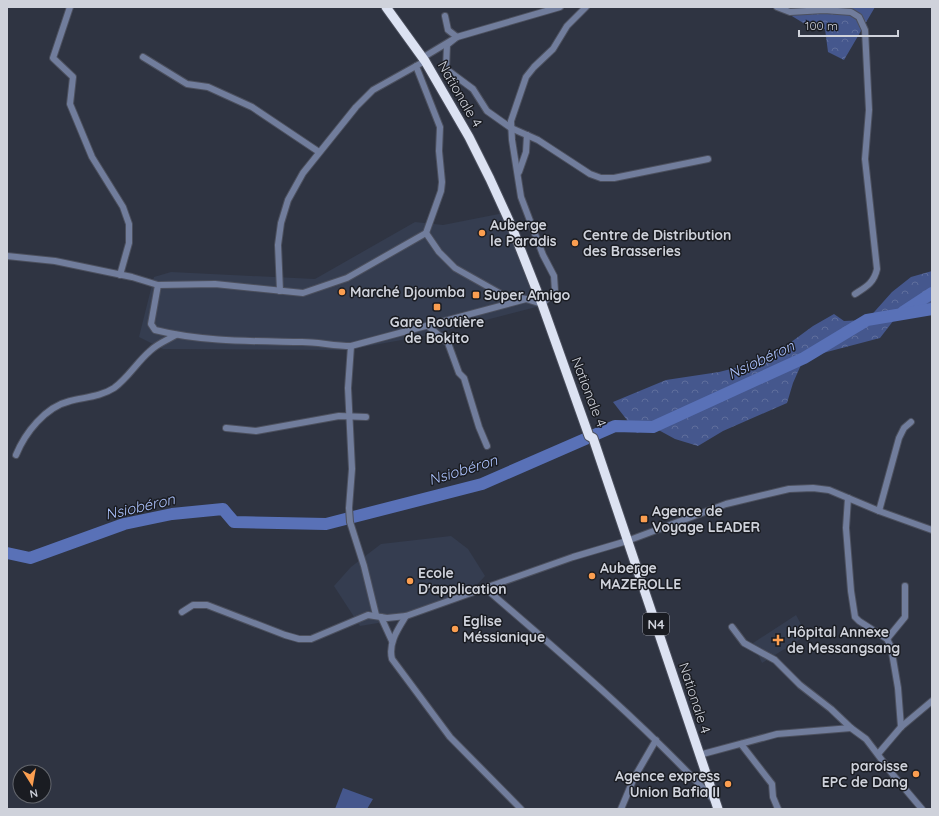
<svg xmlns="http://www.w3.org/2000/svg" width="939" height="816" viewBox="0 0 939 816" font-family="Quicksand,sans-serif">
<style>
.built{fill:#353d50}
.grass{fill:#45578d}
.forest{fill:url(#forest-crowns)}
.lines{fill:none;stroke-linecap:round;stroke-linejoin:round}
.river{stroke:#5971b7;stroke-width:12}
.minor-casing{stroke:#4c505e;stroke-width:8}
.highway-casing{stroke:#4c505e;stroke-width:11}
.minor{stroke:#717d9c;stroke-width:6}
.highway{stroke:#dce2f2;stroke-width:9}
.poi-dot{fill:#fb9e50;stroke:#1a1c22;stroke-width:1.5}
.labels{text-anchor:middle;stroke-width:3;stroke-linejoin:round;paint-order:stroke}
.shield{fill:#1a1c22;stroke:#999ba4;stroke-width:1}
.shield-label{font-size:13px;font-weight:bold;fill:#cfd2db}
.street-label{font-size:14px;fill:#cfd2db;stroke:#1a1c22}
.poi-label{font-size:14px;font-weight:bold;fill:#cfd2db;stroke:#1a1c22;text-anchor:start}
.water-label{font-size:15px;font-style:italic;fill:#adc3fd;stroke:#1a1c22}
</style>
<defs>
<pattern id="forest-crowns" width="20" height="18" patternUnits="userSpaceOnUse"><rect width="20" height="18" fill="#45578d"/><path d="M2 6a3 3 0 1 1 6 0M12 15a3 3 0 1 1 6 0" fill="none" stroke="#5f6e9c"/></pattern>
</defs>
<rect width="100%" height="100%" fill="#2f3442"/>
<!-- built -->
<g class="built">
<path d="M504,213L540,306L424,336L346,350L163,349L139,337L154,277L171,272L315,279L415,222L443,225Z"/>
<path d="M451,536L468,549L485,576L475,587L390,621L360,626L334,586L351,567L381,544Z"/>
<path d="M796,615L807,635L762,663L753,643Z"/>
</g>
<!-- grass -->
<path class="grass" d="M343,788L373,799L367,809H335Z"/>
<!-- forest -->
<g class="forest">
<path d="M777,7H875L844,60L828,52L825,29L805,24Z"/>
<path d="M932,271V308L897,316L880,338L804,358L793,383L787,403L723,431L698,446L675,439L653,427L637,433L613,402L666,380L719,372L759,362L779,351L813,326L834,314L844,321L867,320L892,292L911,277Z"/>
</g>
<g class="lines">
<!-- river -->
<g class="river">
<path d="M903,312L932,293"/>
<path d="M7,553L30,558L124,524L172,514L223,509L234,522L326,524L482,484L615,426L653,427L804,358L867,320L932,309"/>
</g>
<!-- minor casing -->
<g class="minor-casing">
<g id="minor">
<path d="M70,7L53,58L73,77L70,104L92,157L123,207L129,224V243L120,275"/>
<path d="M777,7L790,12L824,10L851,12L859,17L865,30L869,110L865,159L877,269C874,283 866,287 855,294"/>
<path d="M445,16L448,30L457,37L447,45L446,69L473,89L487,111L511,128L538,140L590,174L601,178H614L708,159"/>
<path d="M143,57L187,84L208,87L252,107L319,152"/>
<path d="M422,58L457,37L560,7"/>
<path d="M519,172L526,152L527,135"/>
<path d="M7,256L55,261L132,277L158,285L215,284L303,293L347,278L426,233L441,191L442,182L439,151L440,127L416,66L425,61"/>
<path d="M158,285L151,324L155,330C203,342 253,341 302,342C318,342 334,346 351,346L526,299L503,295L455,268L439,252L426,233"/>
<path d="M280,291L278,245L281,223L288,200L303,173L356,107L373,90L416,66"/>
<path d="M526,299L542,304L555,291L554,276L543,255L521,197L512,140L511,121L526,77L534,67L553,49L567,26L586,7"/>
<path d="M428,326L448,343L459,373L464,378L479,427L487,446"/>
<path d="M351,346L348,388L352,469L349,508L350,522L364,566L376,615"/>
<path d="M226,428L256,431L339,416L366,417"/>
<path d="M16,455C25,433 45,407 70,401C85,397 100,397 114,388C128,378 137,362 150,351C157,344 167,340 176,335"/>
<path d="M848,498L846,528L851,591L855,617L859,621L887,639L891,647L898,688L901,727"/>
<path d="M879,511L899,438L904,428L911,422"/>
<path d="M485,588L573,557L627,541L726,504L789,489L813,488L829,490L879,511L932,530"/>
<path d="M182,612L193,605H207L285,635L299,639H311L368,615L387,618L406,616L485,588C564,656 643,723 713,799"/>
<path d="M406,616C398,629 388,643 392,659L450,737L521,809"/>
<path d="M381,617L392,641"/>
<path d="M732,627L744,643L775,660L800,685L831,709L851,728L866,739L894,776L922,809"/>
<path d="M887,639L905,617V586"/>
<path d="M741,744L772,784L773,797L778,809"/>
<path d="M878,754L901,727L932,701"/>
<path d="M699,755L777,734L851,728"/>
<path d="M621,809L634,778L656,740"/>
</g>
</g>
<!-- highway casing -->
<g class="highway-casing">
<path id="highway" d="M386,7L425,61L469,137L490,179L511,225L542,304L589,436L593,438L718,809"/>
</g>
<!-- minor -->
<use href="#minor" class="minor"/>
<!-- highway -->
<use href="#highway" class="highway"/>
</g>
<!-- markers -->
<g class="poi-dot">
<circle cx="482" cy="233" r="4"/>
<circle cx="575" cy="243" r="4"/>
<circle cx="342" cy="292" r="4"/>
<rect x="472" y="291" width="8" height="8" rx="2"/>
<rect x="433" y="303" width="8" height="8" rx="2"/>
<rect x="640" y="515" width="8" height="8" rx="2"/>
<circle cx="592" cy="576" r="4"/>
<circle cx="410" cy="581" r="4"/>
<circle cx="455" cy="629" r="4"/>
<path d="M776 634h4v4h4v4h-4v4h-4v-4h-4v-4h4z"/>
<circle cx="916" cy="774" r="4"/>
<circle cx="728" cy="784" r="4"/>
</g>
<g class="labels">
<!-- shield labels -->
<rect class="shield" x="643" y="613" width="26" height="22" rx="3"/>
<g class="shield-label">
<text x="656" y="629">N4</text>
</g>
<!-- street labels -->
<g class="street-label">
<text transform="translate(460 94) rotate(60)" y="5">Nationale 4</text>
<text transform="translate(589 392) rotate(69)" y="5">Nationale 4</text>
<text transform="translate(695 698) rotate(72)" y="5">Nationale 4</text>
</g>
<!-- poi labels -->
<g class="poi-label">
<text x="490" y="230">Auberge<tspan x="490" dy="16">le Paradis</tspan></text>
<text x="583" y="240">Centre de Distribution<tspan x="583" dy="16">des Brasseries</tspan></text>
<text x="350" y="297">Marché Djoumba</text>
<text x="484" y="300">Super Amigo</text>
<text x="437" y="327" text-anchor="middle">Gare Routière<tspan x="437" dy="16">de Bokito</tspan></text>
<text x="652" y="516">Agence de<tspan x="652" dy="16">Voyage LEADER</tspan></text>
<text x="600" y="573">Auberge<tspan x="600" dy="16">MAZEROLLE</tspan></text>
<text x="418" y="578">Ecole<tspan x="418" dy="16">D'application</tspan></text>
<text x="463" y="626">Eglise<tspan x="463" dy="16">Méssianique</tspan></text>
<text x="787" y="637">Hôpital Annexe<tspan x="787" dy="16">de Messangsang</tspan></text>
<text x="908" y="771" text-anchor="end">paroisse<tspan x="908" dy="16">EPC de Dang</tspan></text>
<text x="720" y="781" text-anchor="end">Agence express<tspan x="720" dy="16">Union Bafia II</tspan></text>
</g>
<!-- water labels -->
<g class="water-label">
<text transform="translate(761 360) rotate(-25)" y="5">Nsiobéron</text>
<text transform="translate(463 470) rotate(-17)" y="5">Nsiobéron</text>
<text transform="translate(140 507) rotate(-13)" y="5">Nsiobéron</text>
</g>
</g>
<!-- border -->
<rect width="939" height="816" fill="none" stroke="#cfd2db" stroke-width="16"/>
<!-- north arrow -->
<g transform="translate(32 784) rotate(169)"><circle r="19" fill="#1a1c22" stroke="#62656c"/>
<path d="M0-3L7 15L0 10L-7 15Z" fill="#fb9e50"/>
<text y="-6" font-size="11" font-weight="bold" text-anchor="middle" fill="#cfd2db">N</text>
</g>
<!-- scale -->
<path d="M799 30v6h99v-6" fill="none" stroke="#cfd2db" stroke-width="2"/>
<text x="805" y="30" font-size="12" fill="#cfd2db" stroke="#1a1c22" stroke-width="3" paint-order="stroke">100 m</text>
</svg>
